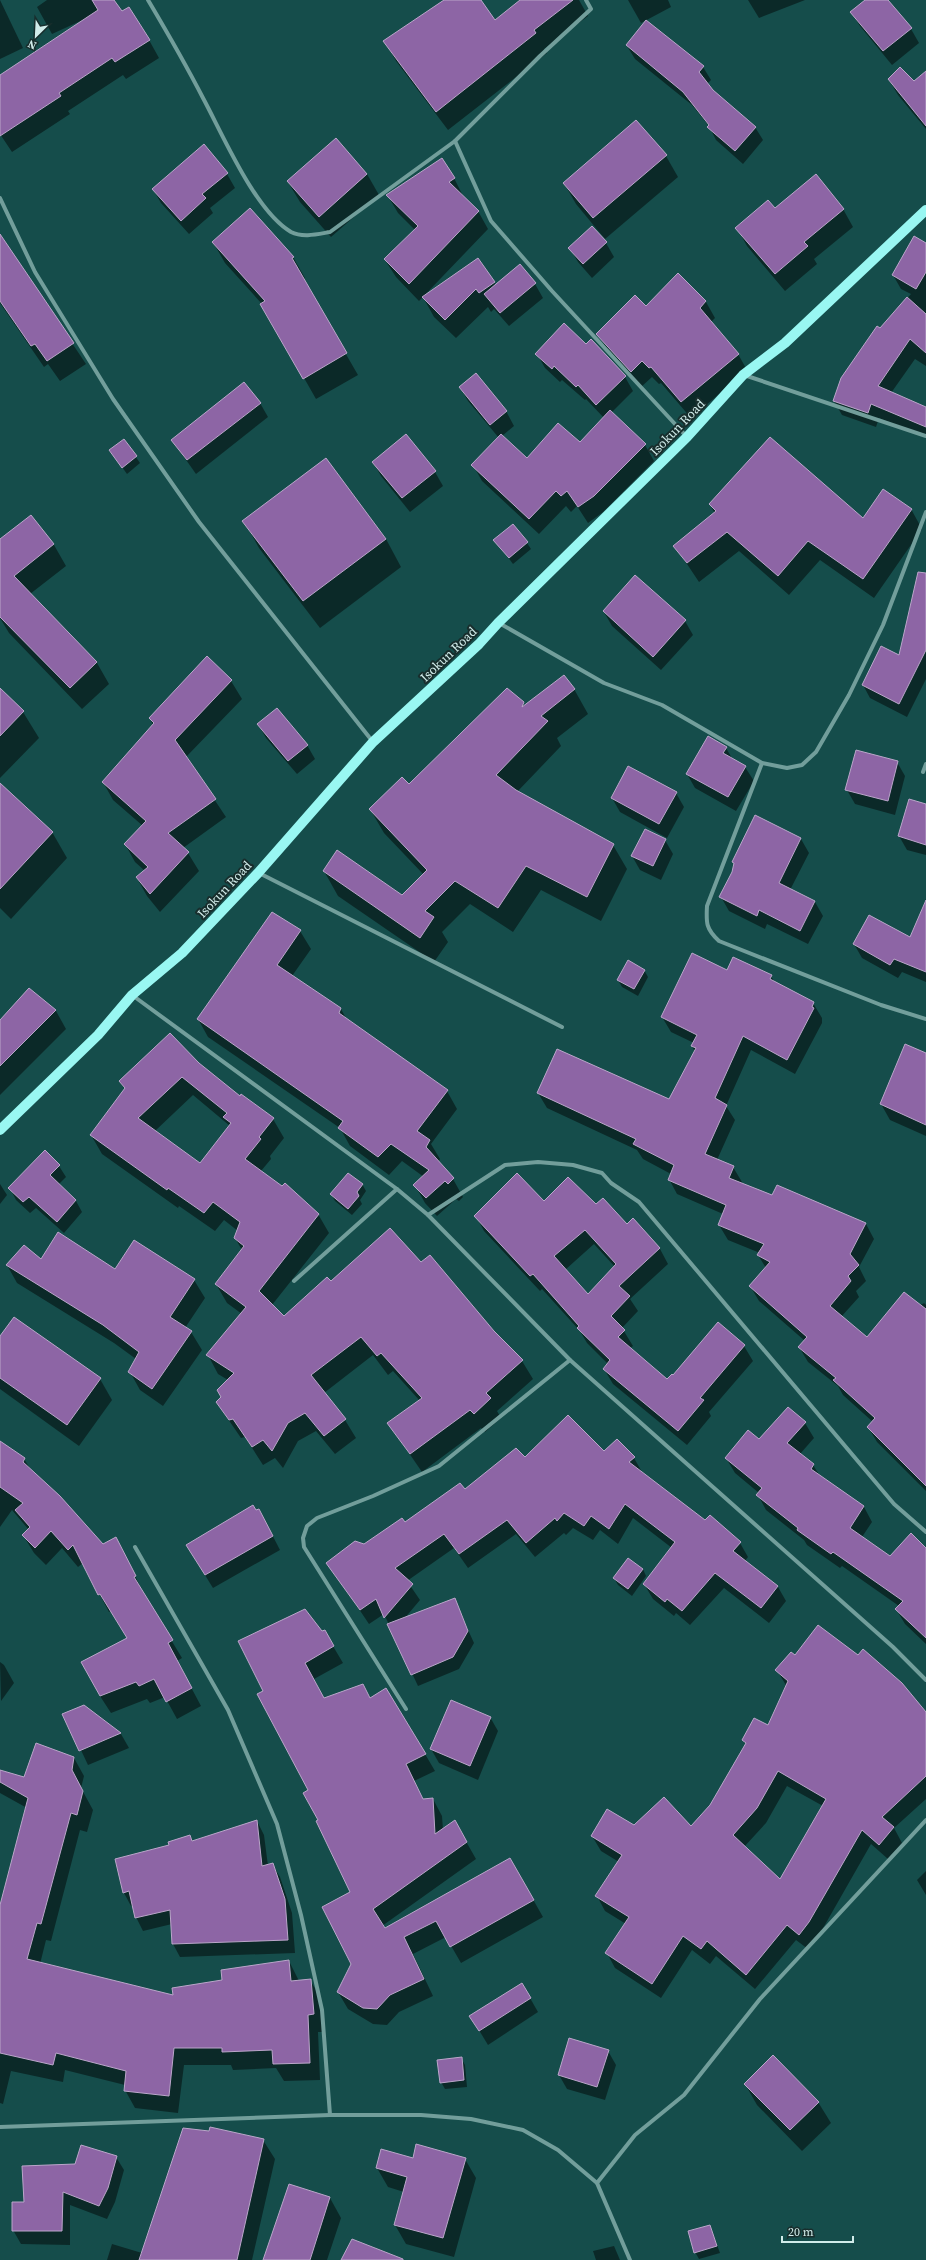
<svg xmlns="http://www.w3.org/2000/svg" width="926" height="2260" viewBox="0 0 926 2260" font-family="'Source Serif 4',serif">
<style>
.shadow{fill:#0007;fill-rule:evenodd}
.building{fill:#8d65a5;stroke:#bba6ca;fill-rule:evenodd}
.lines{fill:none;stroke-linecap:round;stroke-linejoin:round}
.street{stroke:#729e9b;stroke-width:4}
.primary{stroke:#99f7f2;stroke-width:10}
.labels{text-anchor:middle;stroke-width:4;stroke-linejoin:round;paint-order:stroke}
.street-label{font-size:13px;fill:#d1ecea;stroke:#182e2d}
</style>
<rect width="100%" height="100%" fill="#154d4b"/>
<!-- shadow -->
<g class="shadow">
<path d="M0,0L23,48L0,59Z"/>
<path d="M47,0H113L122,12L149,40L159,58L126,79L123,75L68,111L70,114L12,152L0,134V76L87,18L52,34L37,7Z"/>
<path d="M445,0H480L495,21L522,0H579L588,16L544,49L547,53L448,130L396,61L385,41Z"/>
<path d="M628,0H668L671,7L641,23Z"/>
<path d="M748,0H805L759,18Z"/>
<path d="M866,0H887L911,29L919,43L892,65L860,26L851,12Z"/>
<path d="M647,22L703,67L711,80L707,84L712,91L755,127L763,140L743,164L716,140L709,126L692,105L635,59L627,46Z"/>
<path d="M926,72V129L898,95L889,80L914,82Z"/>
<path d="M336,140L367,174L379,195L331,237L300,202L288,182Z"/>
<path d="M666,156L678,177L605,239L576,204L564,183Z"/>
<path d="M227,174L235,188L210,208L213,213L189,234L161,203L153,189Z"/>
<path d="M454,178L463,196L478,211L488,229L419,301L396,277L385,260L415,230L398,213L388,196Z"/>
<path d="M843,209L853,227L814,259L817,264L785,291L747,246L737,228Z"/>
<path d="M592,227L606,243L614,257L592,278L578,262L570,248Z"/>
<path d="M0,236L86,364L60,381L48,364L44,367L0,303Z"/>
<path d="M213,242L293,257L305,278L303,280L358,375L316,399L262,304L225,263Z"/>
<path d="M926,245V366L915,359L891,393L926,408V437L879,418L876,427L842,415L834,401L880,329L911,294L901,289L893,275Z"/>
<path d="M678,274L706,302L715,318L711,322L738,354L747,370L691,418L661,383L659,384L652,377L641,387L607,350L598,334L646,307Z"/>
<path d="M494,282L496,286L535,284L543,298L509,326L494,309L491,312L488,307L456,338L434,317L423,297Z"/>
<path d="M591,340L625,377L633,391L611,413L645,445L654,461L603,512L588,523L577,506L571,512L566,506L539,534L482,481L473,465L499,438L468,401L460,387L506,411L514,426L502,436L527,460L580,443L604,418L586,399L585,400L562,380L560,382L545,368L537,354L586,345Z"/>
<path d="M260,403L268,417L196,474L172,440Z"/>
<path d="M124,440L140,463L127,474L110,450Z"/>
<path d="M325,460L386,539L401,567L320,628L259,548L244,521Z"/>
<path d="M373,462L435,472L443,486L410,512L381,476Z"/>
<path d="M710,504L863,520L911,509L922,529L874,598L820,560L789,595L739,551L699,582L675,546L715,514Z"/>
<path d="M31,516L54,545L66,566L30,594L97,663L109,684L82,709L9,633L0,618V541Z"/>
<path d="M495,540L527,543L531,549L513,564Z"/>
<path d="M926,605V679L907,717L870,698L863,685L900,657Z"/>
<path d="M604,612L685,621L693,635L661,670L612,626Z"/>
<path d="M231,681L242,699L186,757L226,817L183,848L188,853L199,871L160,912L147,896L137,878L145,871L135,862L125,844L143,826L113,800L103,782L153,725L150,718Z"/>
<path d="M507,689L525,706L574,689L588,714L557,738L561,746L517,792L613,845L627,869L601,921L541,890L513,932L470,904L442,932L448,942L434,962L338,896L324,871L403,897L424,875L384,833L370,809L409,786Z"/>
<path d="M0,690L23,712L39,738L0,778Z"/>
<path d="M258,724L307,745L315,759L297,774L266,738Z"/>
<path d="M726,748L733,760L745,767L754,781L736,811L695,788L687,774Z"/>
<path d="M897,762L905,776L895,815L855,804L847,790Z"/>
<path d="M0,784L52,832L67,858L11,919L0,908Z"/>
<path d="M676,793L684,807L667,838L620,812L612,798Z"/>
<path d="M926,805V855L907,850L899,836Z"/>
<path d="M756,816L801,839L809,853L790,890L815,902L823,916L808,944L767,924L765,929L729,911L721,897L733,872L735,865L733,862Z"/>
<path d="M665,840L673,854L661,880L640,870L632,856Z"/>
<path d="M926,899V982L902,972L898,978L862,958L854,944L911,938Z"/>
<path d="M300,931L311,949L292,976L341,1009L347,1020L447,1091L457,1109L431,1144L440,1159L438,1162L453,1179L463,1197L459,1201L456,1199L437,1216L425,1203L415,1185L424,1177L402,1161L389,1175L350,1146L340,1128L208,1037L198,1019Z"/>
<path d="M644,970L648,977L638,996L622,987L618,980Z"/>
<path d="M728,971L771,976L775,983L813,1003L822,1018V1023L795,1074L751,1050L726,1106L735,1120L717,1160L733,1167L742,1182L741,1184L772,1196L777,1186L866,1224L874,1239L859,1267L866,1281L856,1291L859,1297L841,1317L868,1339L924,1303L926,1305V1491L877,1442L868,1427L873,1422L843,1395L838,1386L808,1362L799,1347L805,1341L759,1301L750,1286L766,1268L758,1255L760,1253L728,1240L719,1225L723,1214L677,1194L669,1179L671,1174L643,1159L637,1150L547,1108L538,1093L669,1100L695,1052L692,1046L694,1043L671,1032L662,1017Z"/>
<path d="M30,989L56,1011L66,1029L0,1095V1021Z"/>
<path d="M926,1054V1136L890,1120L881,1104Z"/>
<path d="M198,1064L240,1097L241,1096L273,1119L284,1138L270,1156L271,1159L261,1171L318,1214L329,1233L272,1305L284,1317L331,1283L421,1264L522,1361L533,1379L497,1411L501,1418L485,1432L481,1428L422,1472L389,1424L420,1401L393,1371L388,1375L373,1355L324,1393L345,1420L356,1438L335,1454L316,1431L298,1441L283,1468L275,1458L263,1465L245,1437L241,1438L217,1403L222,1397L228,1380L218,1374L208,1355L242,1314L227,1303L216,1284L242,1250L235,1238L238,1231L224,1220L215,1231L179,1206L178,1208L102,1154L91,1135L125,1089L120,1082ZM193,1095L230,1126L200,1165L155,1131Z"/>
<path d="M59,1166L66,1177L58,1185L76,1201L82,1212L64,1233L36,1208L30,1213L16,1200L10,1188Z"/>
<path d="M0,1184L7,1195L0,1204Z"/>
<path d="M362,1184L366,1191L360,1200L362,1204L352,1215L335,1201L331,1194Z"/>
<path d="M544,1202L596,1206L627,1226L633,1220L660,1249L668,1264L630,1299L638,1311L622,1328L633,1346L630,1348L668,1380L744,1346L753,1361L709,1412L711,1416L687,1445L613,1384L604,1369L608,1364L587,1343L580,1331L542,1289L540,1291L484,1231L476,1216ZM594,1244L615,1267L588,1296L565,1270Z"/>
<path d="M135,1241L194,1280L205,1298L185,1328L191,1332L202,1350L163,1406L140,1390L130,1372L136,1359L114,1343L17,1283L7,1265L41,1261L116,1270Z"/>
<path d="M0,1338L100,1379L112,1400L79,1446L0,1389Z"/>
<path d="M805,1423L814,1438L800,1454L813,1465L820,1476L864,1507L872,1522L862,1537L890,1557L926,1549V1644L905,1624L896,1609L899,1606L842,1566L840,1568L807,1545L804,1540L766,1510L758,1495L759,1493L735,1473L726,1458L759,1441Z"/>
<path d="M0,1442L24,1459L31,1470L102,1545L126,1556L144,1595L182,1658L177,1661L201,1706L177,1719L165,1697L150,1703L147,1699L111,1713L100,1696L128,1638L111,1611L109,1612L83,1563L78,1567L62,1548L46,1565L34,1553L23,1535L29,1530L12,1510L0,1527Z"/>
<path d="M604,1453L634,1458L642,1472L705,1522L740,1543L748,1557L745,1561L778,1587L786,1601L769,1623L724,1588L690,1625L676,1613L674,1616L653,1599L644,1584L672,1548L633,1518L618,1544L600,1530L593,1540L573,1528L566,1535L564,1533L535,1557L516,1534L468,1568L454,1548L407,1581L420,1600L404,1619L454,1599L474,1643L459,1669L418,1686L384,1614L369,1624L328,1563L525,1458Z"/>
<path d="M266,1523L280,1550L213,1588L195,1559Z"/>
<path d="M643,1569L646,1576L632,1596L618,1585L614,1578Z"/>
<path d="M324,1631L343,1663L314,1679L324,1699L363,1685L371,1699L425,1754L435,1771L414,1781L423,1800L433,1799L442,1816L443,1830L455,1822L476,1859L382,1926L384,1929L510,1859L543,1917L461,1963L446,1937L413,1954L433,1996L399,2012L387,2025L373,2024L348,2009L338,1992L352,1964L351,1893L320,1820L309,1791L264,1692Z"/>
<path d="M0,1662L4,1665L14,1683L1,1701Z"/>
<path d="M777,1670L926,1715V1799L894,1828L902,1843L888,1859L871,1844L818,1937L808,1949L796,1940L755,1989L716,1956L710,1964L692,1950L661,1998L615,1968L607,1953L626,1924L605,1911L597,1896L619,1862L601,1851L592,1836L634,1826L691,1827L711,1806L746,1745L743,1740L769,1726L787,1687ZM787,1786L823,1806L780,1881L744,1847L766,1823Z"/>
<path d="M83,1706L121,1734L129,1748L88,1765L64,1714Z"/>
<path d="M490,1717L498,1731L478,1780L439,1763L431,1749Z"/>
<path d="M74,1758L84,1776L81,1788L93,1810L87,1832L80,1830L51,1941L46,1940L40,1964L174,1996L289,1961L299,1981L310,1980L320,1997L323,2032H318L320,2080L284,2081L276,2068L233,2070L231,2065H184L178,2113L135,2108L125,2090V2085L65,2070L63,2082L11,2071L3,2104L0,2103V1908L27,1808L0,1793V1771L25,1778Z"/>
<path d="M257,1821L264,1835L268,1866L272,1864L280,1877L292,1913L295,1953L180,1957L173,1944L172,1924L143,1931L136,1917L133,1905L131,1906L124,1893L171,1846L190,1836L193,1841Z"/>
<path d="M926,1871V1895L917,1880Z"/>
<path d="M530,1998L538,2012L488,2045L471,2017Z"/>
<path d="M608,2051L616,2065L605,2100L567,2089L559,2075Z"/>
<path d="M461,2058L465,2065L467,2087L445,2089L441,2082Z"/>
<path d="M745,2084L818,2102L831,2123L802,2151L757,2105Z"/>
<path d="M263,2140L275,2159L252,2260H107L112,2244L142,2253Z"/>
<path d="M116,2157L124,2170L115,2202L107,2219L70,2205V2245L21,2244L13,2230L25,2203L76,2165Z"/>
<path d="M413,2159H465L476,2178L454,2257L406,2244L395,2225L404,2192L388,2187L377,2168Z"/>
<path d="M330,2198L341,2218L327,2260H264Z"/>
<path d="M710,2226L720,2253L699,2259L695,2252Z"/>
<path d="M614,2246L620,2260H596L593,2251Z"/>
</g>
<!-- building -->
<g class="building">
<path d="M92,0H114L122,11L129,7L150,40L115,62L112,58L59,93L61,96L0,136V75L98,10Z"/>
<path d="M444,0H481L495,20L520,0H573L534,30L536,33L436,112L383,41Z"/>
<path d="M865,0H888L912,28L883,51L850,12Z"/>
<path d="M646,20L704,66L699,72L713,90L756,127L735,151L707,127L709,125L683,92L626,45Z"/>
<path d="M900,67L914,81L926,71V126L888,79Z"/>
<path d="M636,120L667,155L593,218L563,183Z"/>
<path d="M336,138L367,174L319,217L287,181Z"/>
<path d="M204,144L228,173L202,194L206,198L181,221L152,189Z"/>
<path d="M442,158L455,178L449,182L479,211L409,284L384,259L418,226L386,195Z"/>
<path d="M816,174L844,209L804,242L808,246L775,274L735,228L768,200L775,208Z"/>
<path d="M250,208L294,257L292,258L347,353L303,379L260,304L265,301L212,242Z"/>
<path d="M592,226L607,242L583,264L568,248Z"/>
<path d="M0,234L74,343L47,361L35,344L31,346L0,301Z"/>
<path d="M914,236L926,243V272L916,289L892,275Z"/>
<path d="M478,258L495,282L479,293L476,289L445,320L422,297Z"/>
<path d="M520,264L536,283L500,313L484,294Z"/>
<path d="M678,273L706,301L700,308L739,354L681,402L651,367L649,368L642,361L631,372L596,334L635,295L646,306Z"/>
<path d="M907,297L926,314V353L910,339L878,386L926,407V427L871,404L868,413L833,401L841,378L877,326L880,328Z"/>
<path d="M564,323L586,344L591,339L626,376L596,405L578,385L576,387L554,366L552,369L535,354Z"/>
<path d="M476,373L507,411L490,425L459,387Z"/>
<path d="M244,382L261,403L187,460L171,440Z"/>
<path d="M610,410L646,444L594,496L578,507L567,491L561,496L556,491L529,519L471,465L501,434L527,458L558,423L580,442Z"/>
<path d="M406,434L436,471L402,498L372,462Z"/>
<path d="M770,437L863,518L883,489L912,509L863,579L808,541L778,576L727,532L687,563L673,546L716,511L709,504Z"/>
<path d="M124,439L137,456L122,468L109,450Z"/>
<path d="M326,458L386,539L303,601L242,521Z"/>
<path d="M31,515L54,544L14,576L97,662L70,688L0,617V539Z"/>
<path d="M513,524L528,542L509,558L493,540Z"/>
<path d="M918,572L926,573V650L899,704L862,685L881,646L899,655Z"/>
<path d="M635,575L686,620L653,657L603,611Z"/>
<path d="M207,656L232,680L175,740L216,799L168,833L189,852L150,894L136,877L148,867L124,844L146,821L102,782L154,723L149,718Z"/>
<path d="M564,675L575,689L541,716L548,721L496,775L516,790L614,844L587,897L526,866L498,908L455,881L425,911L434,917L420,938L323,871L337,850L402,895L427,870L369,809L402,777L409,784L507,688L524,702L522,707Z"/>
<path d="M0,688L24,711L0,736Z"/>
<path d="M277,708L308,745L288,761L257,724Z"/>
<path d="M708,736L727,747L723,753L746,766L728,797L686,774Z"/>
<path d="M856,750L898,761L888,801L845,790Z"/>
<path d="M628,766L677,792L659,824L611,798Z"/>
<path d="M0,783L53,832L0,889Z"/>
<path d="M909,799L926,804V845L898,836Z"/>
<path d="M755,815L801,838L779,883L815,901L800,931L759,910L757,916L719,897L732,872L734,863L732,862Z"/>
<path d="M645,829L666,839L653,866L631,856Z"/>
<path d="M926,900V972L894,959L890,965L853,944L869,915L910,937Z"/>
<path d="M272,912L301,930L277,965L341,1008L339,1013L448,1090L417,1131L430,1140L426,1147L454,1178L448,1184L445,1181L426,1198L413,1185L429,1170L391,1144L378,1157L338,1128L343,1121L197,1019Z"/>
<path d="M692,953L727,970L733,957L772,975L770,979L814,1002L812,1007L814,1008L787,1060L743,1036L715,1098L727,1105L705,1154L734,1166L729,1178L772,1195L777,1185L866,1223L850,1254L859,1265L848,1276L851,1281L830,1306L867,1337L904,1292L926,1309V1486L867,1427L875,1418L833,1380L836,1378L798,1347L807,1337L749,1286L770,1262L757,1255L764,1244L718,1225L726,1205L668,1180L674,1165L633,1144L636,1139L537,1093L557,1049L669,1099L696,1048L691,1046L697,1035L661,1017Z"/>
<path d="M628,960L645,970L634,989L617,980Z"/>
<path d="M29,988L56,1010L0,1066V1020Z"/>
<path d="M170,1033L199,1063L240,1096L241,1094L274,1118L259,1137L261,1139L245,1159L282,1186L285,1183L319,1214L259,1291L284,1316L327,1277L331,1281L390,1228L421,1262L430,1255L494,1331L523,1360L486,1393L491,1398L474,1414L470,1410L410,1454L387,1423L422,1398L381,1353L377,1356L361,1337L311,1375L346,1419L324,1436L305,1413L288,1423L272,1451L263,1440L252,1447L233,1419L229,1420L216,1402L221,1397L217,1390L234,1373L206,1355L246,1307L215,1284L244,1246L234,1238L240,1222L213,1202L204,1213L168,1188L167,1190L90,1135L125,1088L119,1081ZM182,1077L227,1113L223,1117L231,1123L200,1163L138,1118Z"/>
<path d="M905,1044L926,1053V1125L880,1104Z"/>
<path d="M45,1150L60,1165L50,1175L76,1200L57,1222L29,1197L23,1202L8,1188Z"/>
<path d="M348,1173L363,1184L357,1192L359,1196L348,1209L330,1194Z"/>
<path d="M517,1173L544,1201L568,1177L596,1204L603,1198L627,1224L633,1218L660,1248L619,1286L630,1296L611,1316L625,1330L618,1337L667,1379L672,1374L673,1375L718,1322L745,1345L700,1398L704,1400L678,1431L603,1369L610,1360L577,1328L579,1326L533,1274L530,1276L474,1216ZM585,1230L616,1264L588,1294L554,1256Z"/>
<path d="M58,1232L115,1269L134,1240L195,1279L170,1317L192,1331L152,1389L128,1372L139,1352L103,1325L6,1265L24,1245L41,1259Z"/>
<path d="M14,1317L101,1378L67,1425L0,1378V1336Z"/>
<path d="M788,1407L806,1422L787,1443L814,1464L811,1469L864,1506L850,1528L890,1556L911,1533L926,1548V1638L895,1609L903,1601L833,1552L831,1554L797,1530L798,1528L756,1495L762,1488L725,1458L748,1430L759,1439Z"/>
<path d="M568,1415L604,1451L617,1439L635,1457L629,1462L705,1520L710,1515L741,1542L733,1551L778,1586L761,1608L715,1573L682,1611L667,1599L665,1602L643,1584L675,1542L625,1504L609,1529L591,1516L584,1526L564,1513L557,1521L555,1518L526,1543L507,1520L459,1554L444,1534L395,1568L413,1584L384,1618L376,1599L360,1610L326,1563L355,1541L364,1544L402,1518L405,1522L460,1483L465,1489L516,1448L525,1457Z"/>
<path d="M0,1441L25,1458L23,1462L60,1496L103,1544L116,1537L136,1576L134,1577L173,1640L168,1643L192,1688L166,1702L154,1679L139,1686L136,1682L100,1696L81,1662L127,1638L100,1594L98,1595L73,1545L68,1550L51,1531L35,1548L22,1535L30,1527L15,1510L23,1503L0,1487Z"/>
<path d="M253,1505L256,1510L259,1509L273,1536L205,1575L186,1545Z"/>
<path d="M628,1558L643,1569L628,1589L613,1578Z"/>
<path d="M455,1598L468,1631L453,1657L411,1675L387,1624Z"/>
<path d="M305,1609L322,1631L325,1630L334,1646L305,1663L324,1698L363,1684L370,1698L386,1688L426,1754L406,1764L423,1799L433,1798L435,1834L455,1820L467,1842L373,1909L385,1928L510,1858L534,1900L450,1947L436,1921L404,1937L424,1979L390,1995L377,2009L363,2008L337,1992L351,1964L322,1907L350,1892L316,1821L318,1820L303,1793L308,1790L257,1694L263,1691L238,1641Z"/>
<path d="M818,1625L858,1655L863,1649L902,1683L926,1712V1776L882,1817L894,1827L879,1845L862,1830L809,1922L799,1935L787,1925L746,1975L707,1941L701,1949L683,1936L652,1984L605,1953L629,1917L595,1896L622,1855L591,1836L607,1809L634,1825L664,1797L691,1826L710,1805L746,1743L742,1740L754,1718L768,1725L788,1681L775,1670L791,1652L795,1655ZM778,1771L826,1799L780,1879L733,1835L757,1808Z"/>
<path d="M451,1700L491,1717L470,1766L430,1749Z"/>
<path d="M84,1705L121,1733L79,1751L62,1714Z"/>
<path d="M36,1743L74,1757L72,1770L83,1791L77,1815L71,1813L41,1924L37,1923L27,1959L173,1995L172,1988L222,1980L221,1970L289,1960L291,1981L311,1979L314,2014L308,2015L310,2063L273,2064L272,2050L222,2052V2048H174L169,2096L124,2091L126,2071L56,2053L53,2065L0,2053V1905L28,1798L0,1782V1770L24,1777Z"/>
<path d="M257,1820L262,1866L273,1863L285,1899L288,1940L172,1944L170,1910L135,1918L129,1891L123,1893L115,1859L169,1845L168,1842L190,1835L192,1841Z"/>
<path d="M522,1983L531,1998L479,2031L469,2016Z"/>
<path d="M569,2038L609,2050L597,2087L558,2075Z"/>
<path d="M773,2055L819,2102L790,2130L744,2084Z"/>
<path d="M462,2057L464,2080L440,2083L437,2060Z"/>
<path d="M210,2127L264,2139L237,2260H139L183,2128L209,2131Z"/>
<path d="M416,2144L466,2158L443,2238L394,2225L407,2177L376,2168L381,2149L413,2158Z"/>
<path d="M81,2145L117,2156L108,2188L99,2206L63,2192L62,2231H12V2202H24L22,2166L75,2164Z"/>
<path d="M289,2184L330,2197L310,2260H263Z"/>
<path d="M710,2225L717,2246L694,2253L688,2231Z"/>
<path d="M352,2239L403,2259V2260H341Z"/>
</g>
<g class="lines">
<!-- street -->
<g class="street">
<path d="M148,0C167,32 186,65 203,98C223,135 255,211 291,232C303,238 318,234 330,232L455,141L491,221L552,291L687,437"/>
<path d="M455,141L540,56L591,9L586,0"/>
<path d="M0,198L35,272L113,399L199,522L373,742"/>
<path d="M744,375L926,436"/>
<path d="M499,623L604,683L662,705L762,763L787,768L802,765L816,752L849,695L883,625L926,512"/>
<path d="M762,763L707,906C706,923 706,929 719,941L881,1005L926,1019"/>
<path d="M923,772L926,764"/>
<path d="M259,873L562,1027"/>
<path d="M132,995L397,1189L428,1215L570,1360L893,1647L926,1680"/>
<path d="M428,1215L505,1165L538,1162L573,1165L602,1173L611,1183L639,1202L894,1504L926,1532"/>
<path d="M294,1281L397,1189"/>
<path d="M135,1547L228,1710L277,1824L301,1915L322,2010L330,2115"/>
<path d="M406,1709L304,1547L303,1538L307,1526L317,1518L373,1496L439,1466L570,1360"/>
<path d="M0,2127L330,2115H421L471,2119L523,2130L558,2150L597,2183L630,2260"/>
<path d="M597,2183L635,2135L684,2095L760,1999L926,1820"/>
</g>
<!-- primary -->
<path class="primary" d="M0,1130L98,1035L132,995L182,953L258,873L373,742L479,644L498,623L687,437L743,375L785,343L926,210"/>
</g>
<g class="labels">
<!-- street labels -->
<g class="street-label">
<text transform="translate(677 427) rotate(-46)" y="5">Isokun Road</text>
<text transform="translate(448 654) rotate(-44)" y="5">Isokun Road</text>
<text transform="translate(224 889) rotate(-47)" y="5">Isokun Road</text>
</g>
</g>
<!-- north arrow -->
<g transform="translate(36 36) rotate(204)" stroke="#182e2d" stroke-width="3" paint-order="stroke">
<path d="M0-3L7 15L0 10L-7 15Z" fill="#d1ecea"/>
<text y="-6" font-size="11" font-weight="bold" text-anchor="middle" fill="#d1ecea">N</text>
</g>
<!-- scale -->
<path d="M782 2236v6h71v-6" fill="none" stroke="#d1ecea" stroke-width="2"/>
<text x="788" y="2236" font-size="12" fill="#d1ecea" stroke="#182e2d" stroke-width="3" paint-order="stroke">20 m</text>
</svg>
